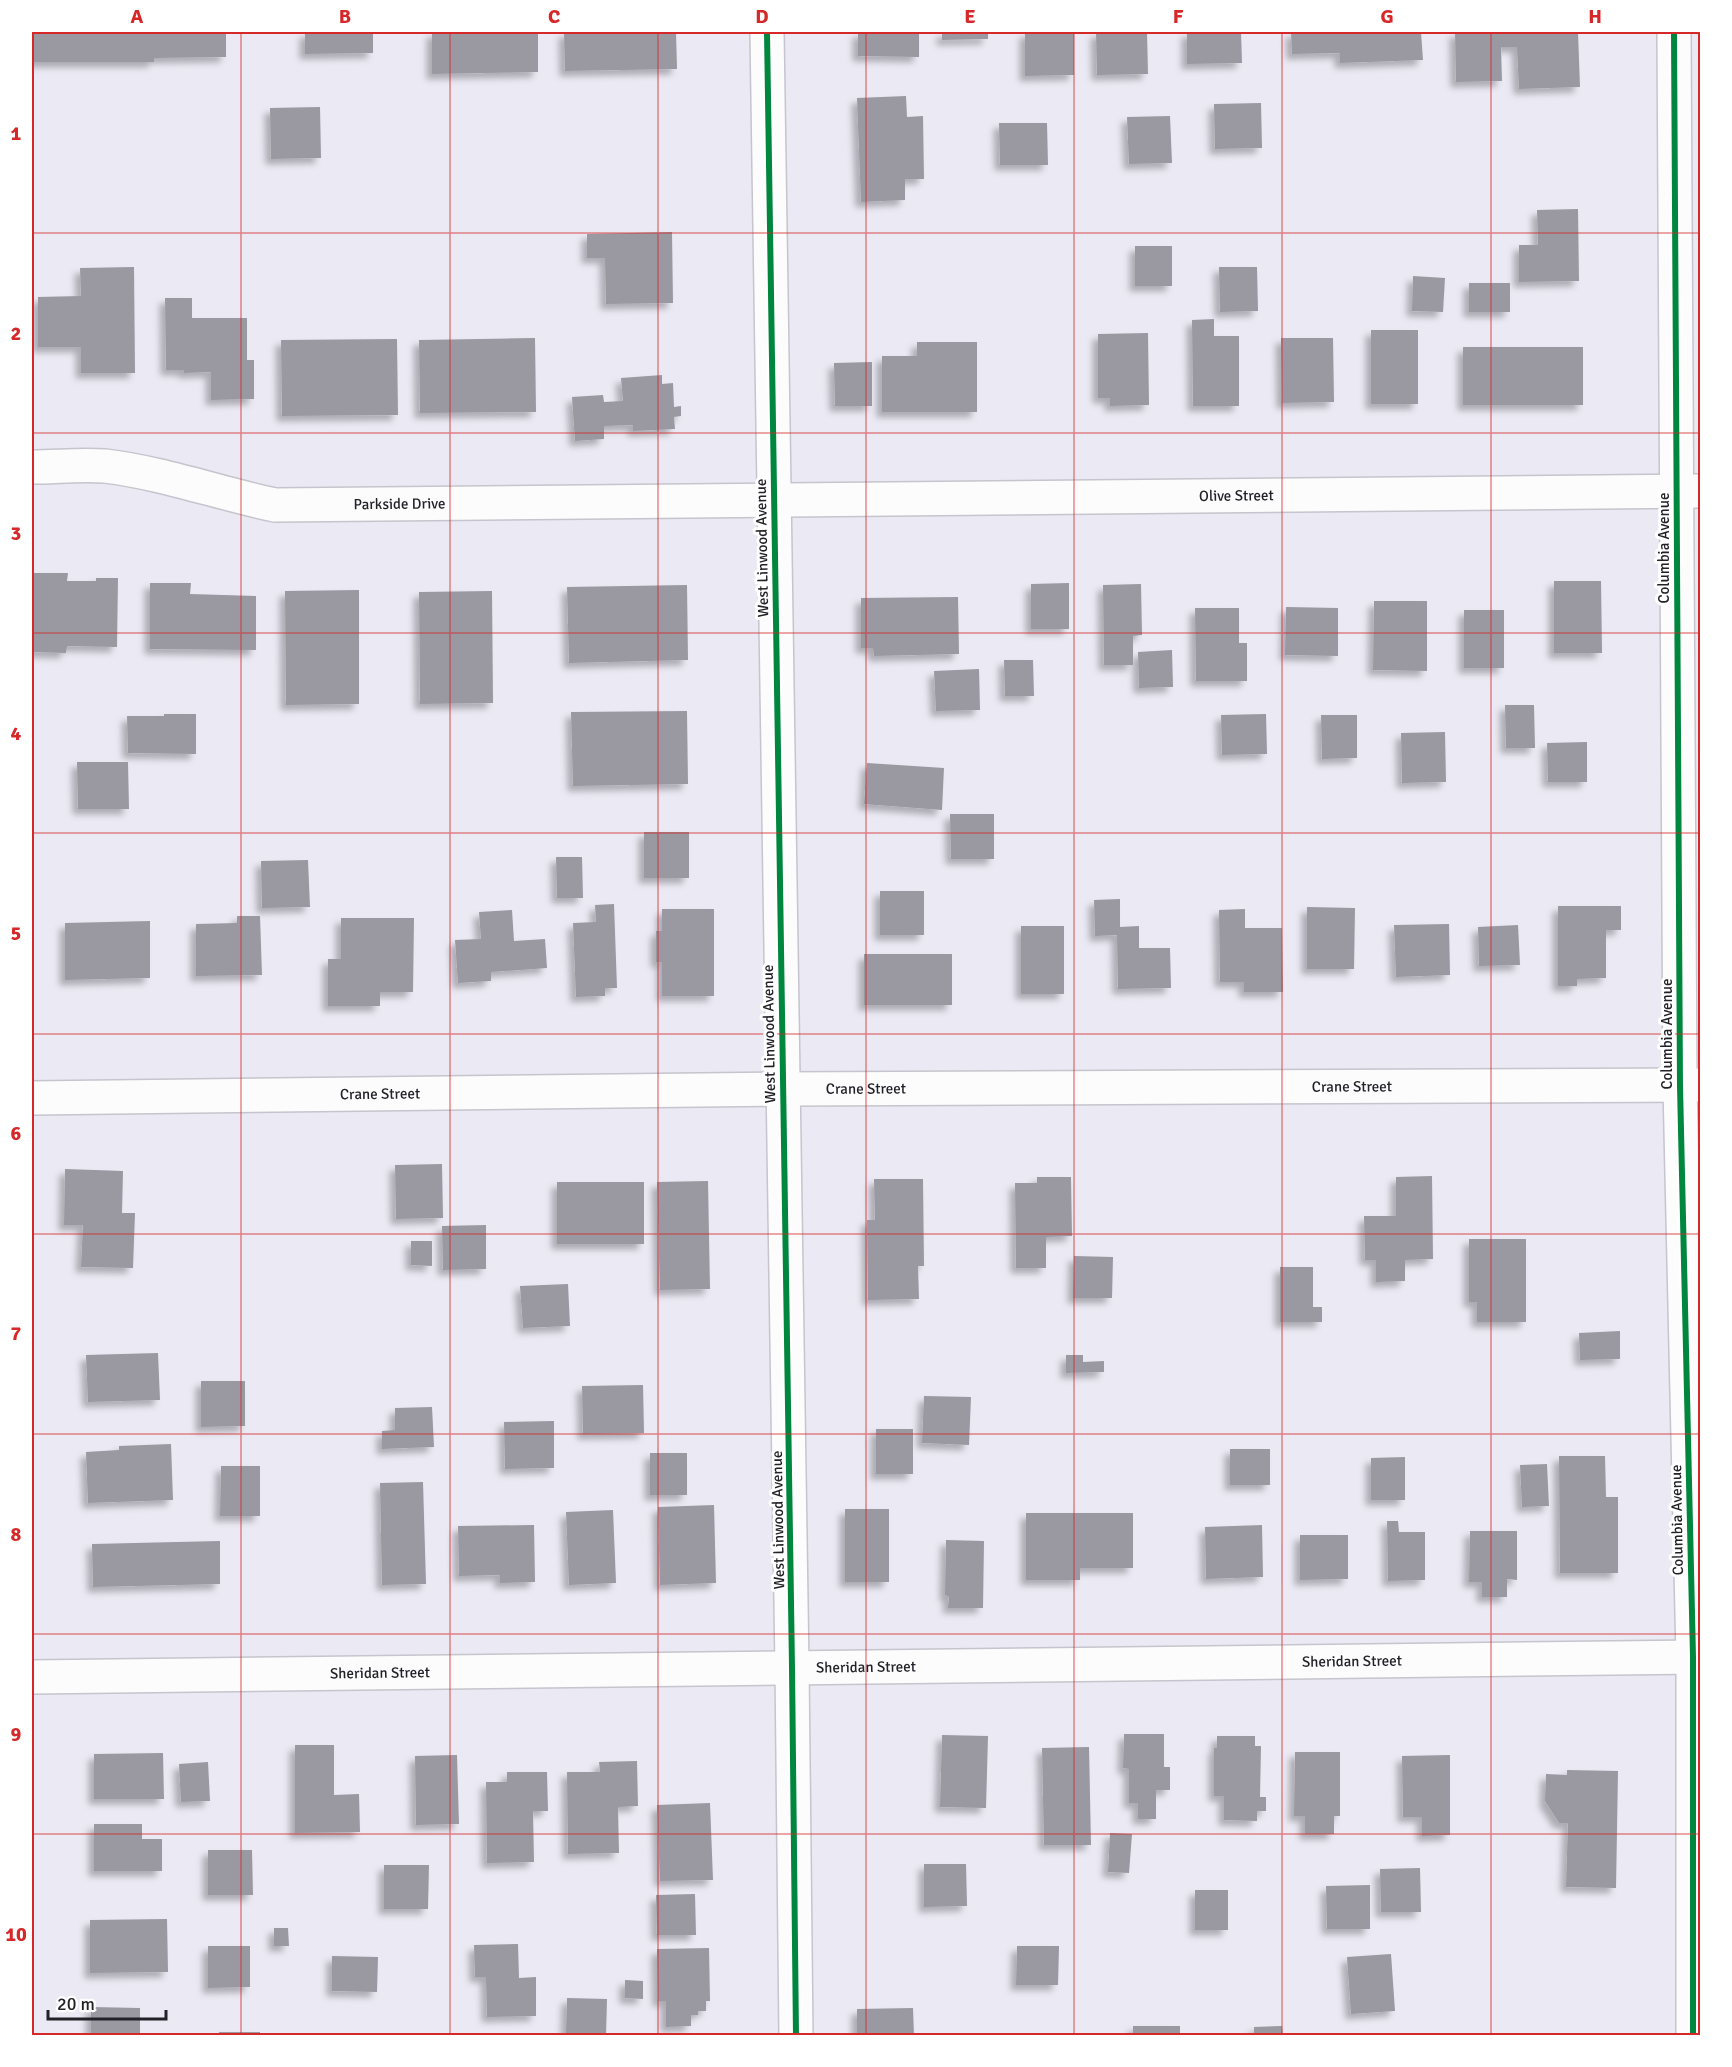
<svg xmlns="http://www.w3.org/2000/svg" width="1732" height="2067" viewBox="0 0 1732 2067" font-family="Signika,sans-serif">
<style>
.building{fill:#9a98a1;filter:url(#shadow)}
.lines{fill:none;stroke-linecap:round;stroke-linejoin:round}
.minor-casing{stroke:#c6c4cc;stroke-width:36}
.minor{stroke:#fcfcfd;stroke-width:33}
.cycleway-casing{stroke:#fff;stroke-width:10}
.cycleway{stroke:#00873e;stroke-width:6}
.grid{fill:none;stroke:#d62828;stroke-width:1.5;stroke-opacity:0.55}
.labels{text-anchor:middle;stroke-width:6;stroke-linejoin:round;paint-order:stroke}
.street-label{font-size:15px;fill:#232128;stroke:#fff}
.neatline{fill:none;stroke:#d62828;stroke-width:2}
.grid-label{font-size:20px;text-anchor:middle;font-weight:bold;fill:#d62828}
</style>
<defs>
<filter id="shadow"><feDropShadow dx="-5.5" dy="5.5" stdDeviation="3" flood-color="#0004"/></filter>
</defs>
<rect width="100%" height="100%" fill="#ebe9f3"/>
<!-- building -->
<g class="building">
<path d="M32,32H226V57L154,58V62H32Z"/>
<path d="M305,32H373V53L305,54Z"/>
<path d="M432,32H538V72L432,74Z"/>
<path d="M564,32H676L677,69L565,71Z"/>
<path d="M858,32H919V57L858,56Z"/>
<path d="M942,32H988V39L942,40Z"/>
<path d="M1025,32H1074V75L1025,76Z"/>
<path d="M1096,32H1147L1148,74L1097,75Z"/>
<path d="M1187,32H1241L1242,63L1187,64Z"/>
<path d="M1291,32H1421L1423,60L1340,63V53L1292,54Z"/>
<path d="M1455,32H1578L1580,87L1519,89L1517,47H1501L1502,81L1456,82Z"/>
<path d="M906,96L907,117L923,116L924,179H905V200L861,202L857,98Z"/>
<path d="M1261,103L1262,148L1215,149L1214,104Z"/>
<path d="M320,107L321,158L271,159L270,108Z"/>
<path d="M1170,116L1172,163L1129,164L1127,117Z"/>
<path d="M999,123H1047L1048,165H1000Z"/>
<path d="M1578,209L1579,281L1519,282V245H1538L1537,210Z"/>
<path d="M672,232L673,303L606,304L605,258H587V234Z"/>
<rect x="1135" y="246" width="37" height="40"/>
<path d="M134,267L135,373H81V347H38V297L81,296L80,268Z"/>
<path d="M1219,267H1257L1258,311L1220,312Z"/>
<path d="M1413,276L1445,278L1443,312L1412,311Z"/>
<rect x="1469" y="283" width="41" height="29"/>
<path d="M165,298H192V318H247V360H254V399L211,400V372L184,373V370H166Z"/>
<path d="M1214,319V336H1239V406H1193L1192,320Z"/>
<rect x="1371" y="330" width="47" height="74"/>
<path d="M1148,333L1149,405L1110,406V398H1098V334Z"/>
<path d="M535,338L536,412L420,413L419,340Z"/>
<path d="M1281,338H1333L1334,402L1282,403Z"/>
<path d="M397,339L398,415L282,416L281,340Z"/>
<path d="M917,342H977V412H882V356H917Z"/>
<rect x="1463" y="347" width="120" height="58"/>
<path d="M872,362V406H835L834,363Z"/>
<path d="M662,375V384L673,383L674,407L681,406V416L674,417L675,429L633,431V425L604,426V439L575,441L572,397L603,395L604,402L623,401L621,378Z"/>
<path d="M32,573H68L67,581H96V578H118L117,647L67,646L66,653L32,652Z"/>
<path d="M1554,581H1601L1602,653H1554Z"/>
<path d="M150,583H191L190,594L256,596V650L150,649Z"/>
<path d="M1069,583V629H1031V584Z"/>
<path d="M1141,584L1142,635L1133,636V665H1104L1103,585Z"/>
<path d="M687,585L688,660L569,663L567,587Z"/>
<path d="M359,590V704L286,705L285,591Z"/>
<path d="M492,591L493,703L420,704L419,592Z"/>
<path d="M958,597L959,654L874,656L873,648H861V598Z"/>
<path d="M1374,601H1427V671L1373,670Z"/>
<path d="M1286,607L1338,608V656L1285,655Z"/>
<path d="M1195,608H1239V643H1247V681H1196Z"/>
<rect x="1464" y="610" width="40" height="58"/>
<path d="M1172,650L1173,687L1139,688L1138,652Z"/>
<path d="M1004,660H1033L1034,696H1005Z"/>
<path d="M979,669L980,710L936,711L934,671Z"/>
<path d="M1505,705H1534L1535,748H1506Z"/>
<path d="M687,711L688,784L573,786L571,712Z"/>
<path d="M164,714H196V754L128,753L127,716H164Z"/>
<path d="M1266,714L1267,754L1222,755L1221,715Z"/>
<path d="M1321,715H1357V758L1322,759Z"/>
<path d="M1445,732L1446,782L1402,783L1401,733Z"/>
<path d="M1587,742V782H1548L1547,743Z"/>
<path d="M77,762H128L129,809H78Z"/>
<path d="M867,763L944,768L942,810L864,804Z"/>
<path d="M950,814H994V859H951Z"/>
<rect x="644" y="832" width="45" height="46"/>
<path d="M556,857H582L583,898H557Z"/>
<path d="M308,860L310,907L262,908L261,861Z"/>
<rect x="880" y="891" width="44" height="44"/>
<path d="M1120,899V927L1139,926V948H1170L1171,988L1118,989L1117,935L1095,936L1094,900Z"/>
<path d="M614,904L617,988H605V996L576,997L573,923L596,922L595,905Z"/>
<path d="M1558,906H1621V930H1606V978L1577,979V986H1558Z"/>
<path d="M1307,907L1355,908L1354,969H1307Z"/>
<path d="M662,909H714V996H662V962H656V931H662Z"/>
<path d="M1245,909V928H1282L1283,992H1244V982H1220L1219,910Z"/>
<path d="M512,910L514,941L545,939L547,968L491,972V981L458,983L455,940L481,939L479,912Z"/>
<path d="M237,916H260L262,975L196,976V924L237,923Z"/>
<path d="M341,918H414L413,992H380V1006H328V959H341Z"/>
<path d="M150,921V978L65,980V923Z"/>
<path d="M1449,924L1450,975L1396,977L1394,925Z"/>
<path d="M1518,925L1520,965L1479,966L1478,927Z"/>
<rect x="1021" y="926" width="43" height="68"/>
<rect x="864" y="954" width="88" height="51"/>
<path d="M442,1164L443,1218L396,1219L395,1165Z"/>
<path d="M65,1169L123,1171L122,1213H135L133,1268L81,1267L83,1225H64Z"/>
<path d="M1432,1176L1433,1259L1405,1260V1281L1376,1282V1260H1365L1364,1216H1396V1177Z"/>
<path d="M1037,1177H1071L1072,1236L1046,1237V1268H1016L1015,1183H1037Z"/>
<path d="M874,1179H923L924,1266H918L919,1299L868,1300L867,1220H875Z"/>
<path d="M708,1181L710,1289L660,1290L657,1182Z"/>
<rect x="557" y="1182" width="87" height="62"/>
<path d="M486,1225V1269L443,1270L442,1226Z"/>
<path d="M1469,1239H1526V1322H1477V1302H1469Z"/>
<path d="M411,1241H432V1266L411,1265Z"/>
<path d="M1074,1256L1113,1257L1112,1298H1073Z"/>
<path d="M1280,1267H1313V1307H1322V1322H1280Z"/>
<path d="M568,1284L570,1326L523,1328L520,1286Z"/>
<path d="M1620,1331V1359L1580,1360L1579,1333Z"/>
<path d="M158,1353L160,1400L88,1402L86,1355Z"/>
<path d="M1066,1355H1083V1362L1104,1361V1372L1066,1373Z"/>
<path d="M201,1381H245V1426L201,1427Z"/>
<path d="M643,1385L644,1433L583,1434L582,1386Z"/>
<path d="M924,1396L971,1397L969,1445L922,1443Z"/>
<path d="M432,1407L434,1447L382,1449V1431L395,1430V1408Z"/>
<path d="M554,1421V1468L505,1469L504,1422Z"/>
<rect x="876" y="1429" width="37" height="45"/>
<path d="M171,1444L173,1500L88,1503L86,1452L119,1450V1446Z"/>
<rect x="1230" y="1449" width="40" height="36"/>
<rect x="650" y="1453" width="37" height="42"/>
<path d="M1559,1456H1605L1606,1497H1618V1573H1560Z"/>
<path d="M1405,1457V1500H1371V1458Z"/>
<path d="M1547,1464L1549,1506L1522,1507L1520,1465Z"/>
<path d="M221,1466H260V1516H220Z"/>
<path d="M423,1482L426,1584L382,1585L380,1483Z"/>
<path d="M714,1505L716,1583L660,1585L658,1507Z"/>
<rect x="845" y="1509" width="44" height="73"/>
<path d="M613,1510L616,1583L569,1585L566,1512Z"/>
<path d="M1026,1513H1133V1568H1080V1580H1026Z"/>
<path d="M1387,1521H1398L1399,1532H1425V1580L1388,1581Z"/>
<path d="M534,1525L535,1582L500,1583V1575L459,1576L458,1526Z"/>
<path d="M1262,1525L1263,1577L1206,1579L1205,1527Z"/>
<path d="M1470,1531H1517V1580L1507,1579V1597H1482V1582H1469Z"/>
<path d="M1300,1535H1348V1579L1300,1580Z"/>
<path d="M946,1540L984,1541L983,1608H948L949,1597L945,1595Z"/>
<path d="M220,1541V1584L93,1587L92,1544Z"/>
<path d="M1124,1734H1164V1767H1170V1790H1156V1819H1138V1803H1129V1769L1123,1768Z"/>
<path d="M942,1735L988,1736L986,1808L940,1807Z"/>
<path d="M1217,1736H1255V1746H1261L1260,1797H1266V1811H1257V1821L1224,1820V1796H1214V1748H1217Z"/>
<path d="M295,1745H334V1795L359,1794L360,1832L295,1833Z"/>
<path d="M1089,1747L1091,1845H1044L1042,1748Z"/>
<path d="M1295,1752H1340V1816H1334V1834H1305V1816H1294Z"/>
<path d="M163,1753L164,1799H94V1754Z"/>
<path d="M457,1755L459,1824L416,1825L415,1756Z"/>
<path d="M1450,1755V1835L1422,1836V1817H1403L1402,1756Z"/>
<path d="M637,1761L638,1806L618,1807L619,1853L568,1854L567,1772H600L599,1762Z"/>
<path d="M208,1762L210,1801L181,1802L179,1764Z"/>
<path d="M1567,1770L1618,1771L1616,1888L1566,1887L1568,1823H1559L1545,1801L1546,1774L1567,1775Z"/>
<path d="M507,1772H547L548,1811H533L534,1862L487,1863L486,1782H507Z"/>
<path d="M710,1803L713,1880L660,1881L657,1805Z"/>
<path d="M94,1824H142V1839H162V1871H94Z"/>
<path d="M1110,1833L1132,1834L1129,1873L1108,1872Z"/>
<path d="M208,1850H252L253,1895H208Z"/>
<path d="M924,1864H966L967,1906L924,1907Z"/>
<path d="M384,1865H429L428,1909H384Z"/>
<path d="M1420,1868L1421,1912H1381L1380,1869Z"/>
<path d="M1370,1885V1929H1327L1326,1886Z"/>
<rect x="1195" y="1890" width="33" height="40"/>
<path d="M695,1894L696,1935H657L656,1895Z"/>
<path d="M167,1919L168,1972L90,1973V1920Z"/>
<path d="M274,1928H288L289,1946H274Z"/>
<path d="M518,1944L519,1978L536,1977V2016L487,2017L486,1977H475L474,1945Z"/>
<path d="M208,1946H250V1987L208,1988Z"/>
<path d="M1017,1946H1059L1058,1985H1016Z"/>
<path d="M709,1948L710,2001H706V2011H698V2015H691V2026L666,2027V2001H658L657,1949Z"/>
<path d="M1391,1954L1395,2011L1351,2014L1347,1957Z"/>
<path d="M332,1956L378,1957L377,1992L332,1991Z"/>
<path d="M625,1980L643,1981V1999L625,1998Z"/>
<path d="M567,1998L607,1999L606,2036L566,2034Z"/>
<path d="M91,2007L140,2008V2036H91Z"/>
<path d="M913,2008L914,2036H857V2009Z"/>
<rect x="1133" y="2026" width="47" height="10"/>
<path d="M1282,2026L1283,2036H1254V2027Z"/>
<rect x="219" y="2032" width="41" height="4"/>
</g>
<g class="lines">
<!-- minor casing -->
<g class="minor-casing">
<g id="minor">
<path d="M767,32L792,1667L796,2036"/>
<path d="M1674,32L1680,1086L1693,1657V2036"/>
<path id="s1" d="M32,467C56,467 81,464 105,466C163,473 218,493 275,505L1700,491"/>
<path id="s2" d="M32,1098L782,1089L1700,1085"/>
<path id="s3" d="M32,1677L1700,1657"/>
</g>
</g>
<!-- minor -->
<use href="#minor" class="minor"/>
<!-- cycleway casing -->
<g class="cycleway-casing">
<g id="cycleway">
<path d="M767,32L792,1667L796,2036"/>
<path d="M1674,32L1680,1086L1693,1657V2036"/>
</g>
</g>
<!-- cycleway -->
<use href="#cycleway" class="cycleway"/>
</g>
<!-- grid -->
<path class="grid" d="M241,32V2036M450,32V2036M658,32V2036M866,32V2036M1074,32V2036M1282,32V2036M1491,32V2036M32,233H1700M32,433H1700M32,633H1700M32,833H1700M32,1034H1700M32,1234H1700M32,1434H1700M32,1634H1700M32,1834H1700"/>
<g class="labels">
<!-- street labels -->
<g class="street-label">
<text dy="5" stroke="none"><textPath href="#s1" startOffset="1209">Olive Street</textPath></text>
<text dy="5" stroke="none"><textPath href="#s1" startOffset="372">Parkside Drive</textPath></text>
<text transform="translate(762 548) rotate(-91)" y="5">West Linwood Avenue</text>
<text transform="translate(1664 548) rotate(-90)" y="5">Columbia Avenue</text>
<text transform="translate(769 1034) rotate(-91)" y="5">West Linwood Avenue</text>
<text transform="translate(1667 1034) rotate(-90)" y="5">Columbia Avenue</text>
<text dy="5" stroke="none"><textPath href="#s2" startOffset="1320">Crane Street</textPath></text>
<text dy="5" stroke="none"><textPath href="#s2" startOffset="834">Crane Street</textPath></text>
<text dy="5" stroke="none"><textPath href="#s2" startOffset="348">Crane Street</textPath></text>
<text transform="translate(778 1520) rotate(-91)" y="5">West Linwood Avenue</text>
<text transform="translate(1677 1520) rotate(-91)" y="5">Columbia Avenue</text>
<text dy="5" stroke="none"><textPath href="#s3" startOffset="1320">Sheridan Street</textPath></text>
<text dy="5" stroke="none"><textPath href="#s3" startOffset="834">Sheridan Street</textPath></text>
<text dy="5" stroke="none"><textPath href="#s3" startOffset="348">Sheridan Street</textPath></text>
</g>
</g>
<!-- border -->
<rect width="1732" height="2067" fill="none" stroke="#ffffff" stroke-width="66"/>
<!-- scale -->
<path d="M48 2010v9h118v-9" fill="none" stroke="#232128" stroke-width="3"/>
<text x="57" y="2010" font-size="18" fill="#232128" stroke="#ffffff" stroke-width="4.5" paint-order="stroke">20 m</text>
<rect x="33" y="33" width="1666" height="2001" class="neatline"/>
<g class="grid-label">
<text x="137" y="23">A</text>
<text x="345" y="23">B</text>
<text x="554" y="23">C</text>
<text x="762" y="23">D</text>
<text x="970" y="23">E</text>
<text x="1178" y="23">F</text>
<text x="1387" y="23">G</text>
<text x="1595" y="23">H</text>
<text x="16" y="140">1</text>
<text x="16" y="340">2</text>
<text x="16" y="540">3</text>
<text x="16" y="740">4</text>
<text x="16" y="940">5</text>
<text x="16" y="1140">6</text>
<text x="16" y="1340">7</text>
<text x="16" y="1541">8</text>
<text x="16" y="1741">9</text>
<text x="16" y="1941">10</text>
</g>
</svg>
